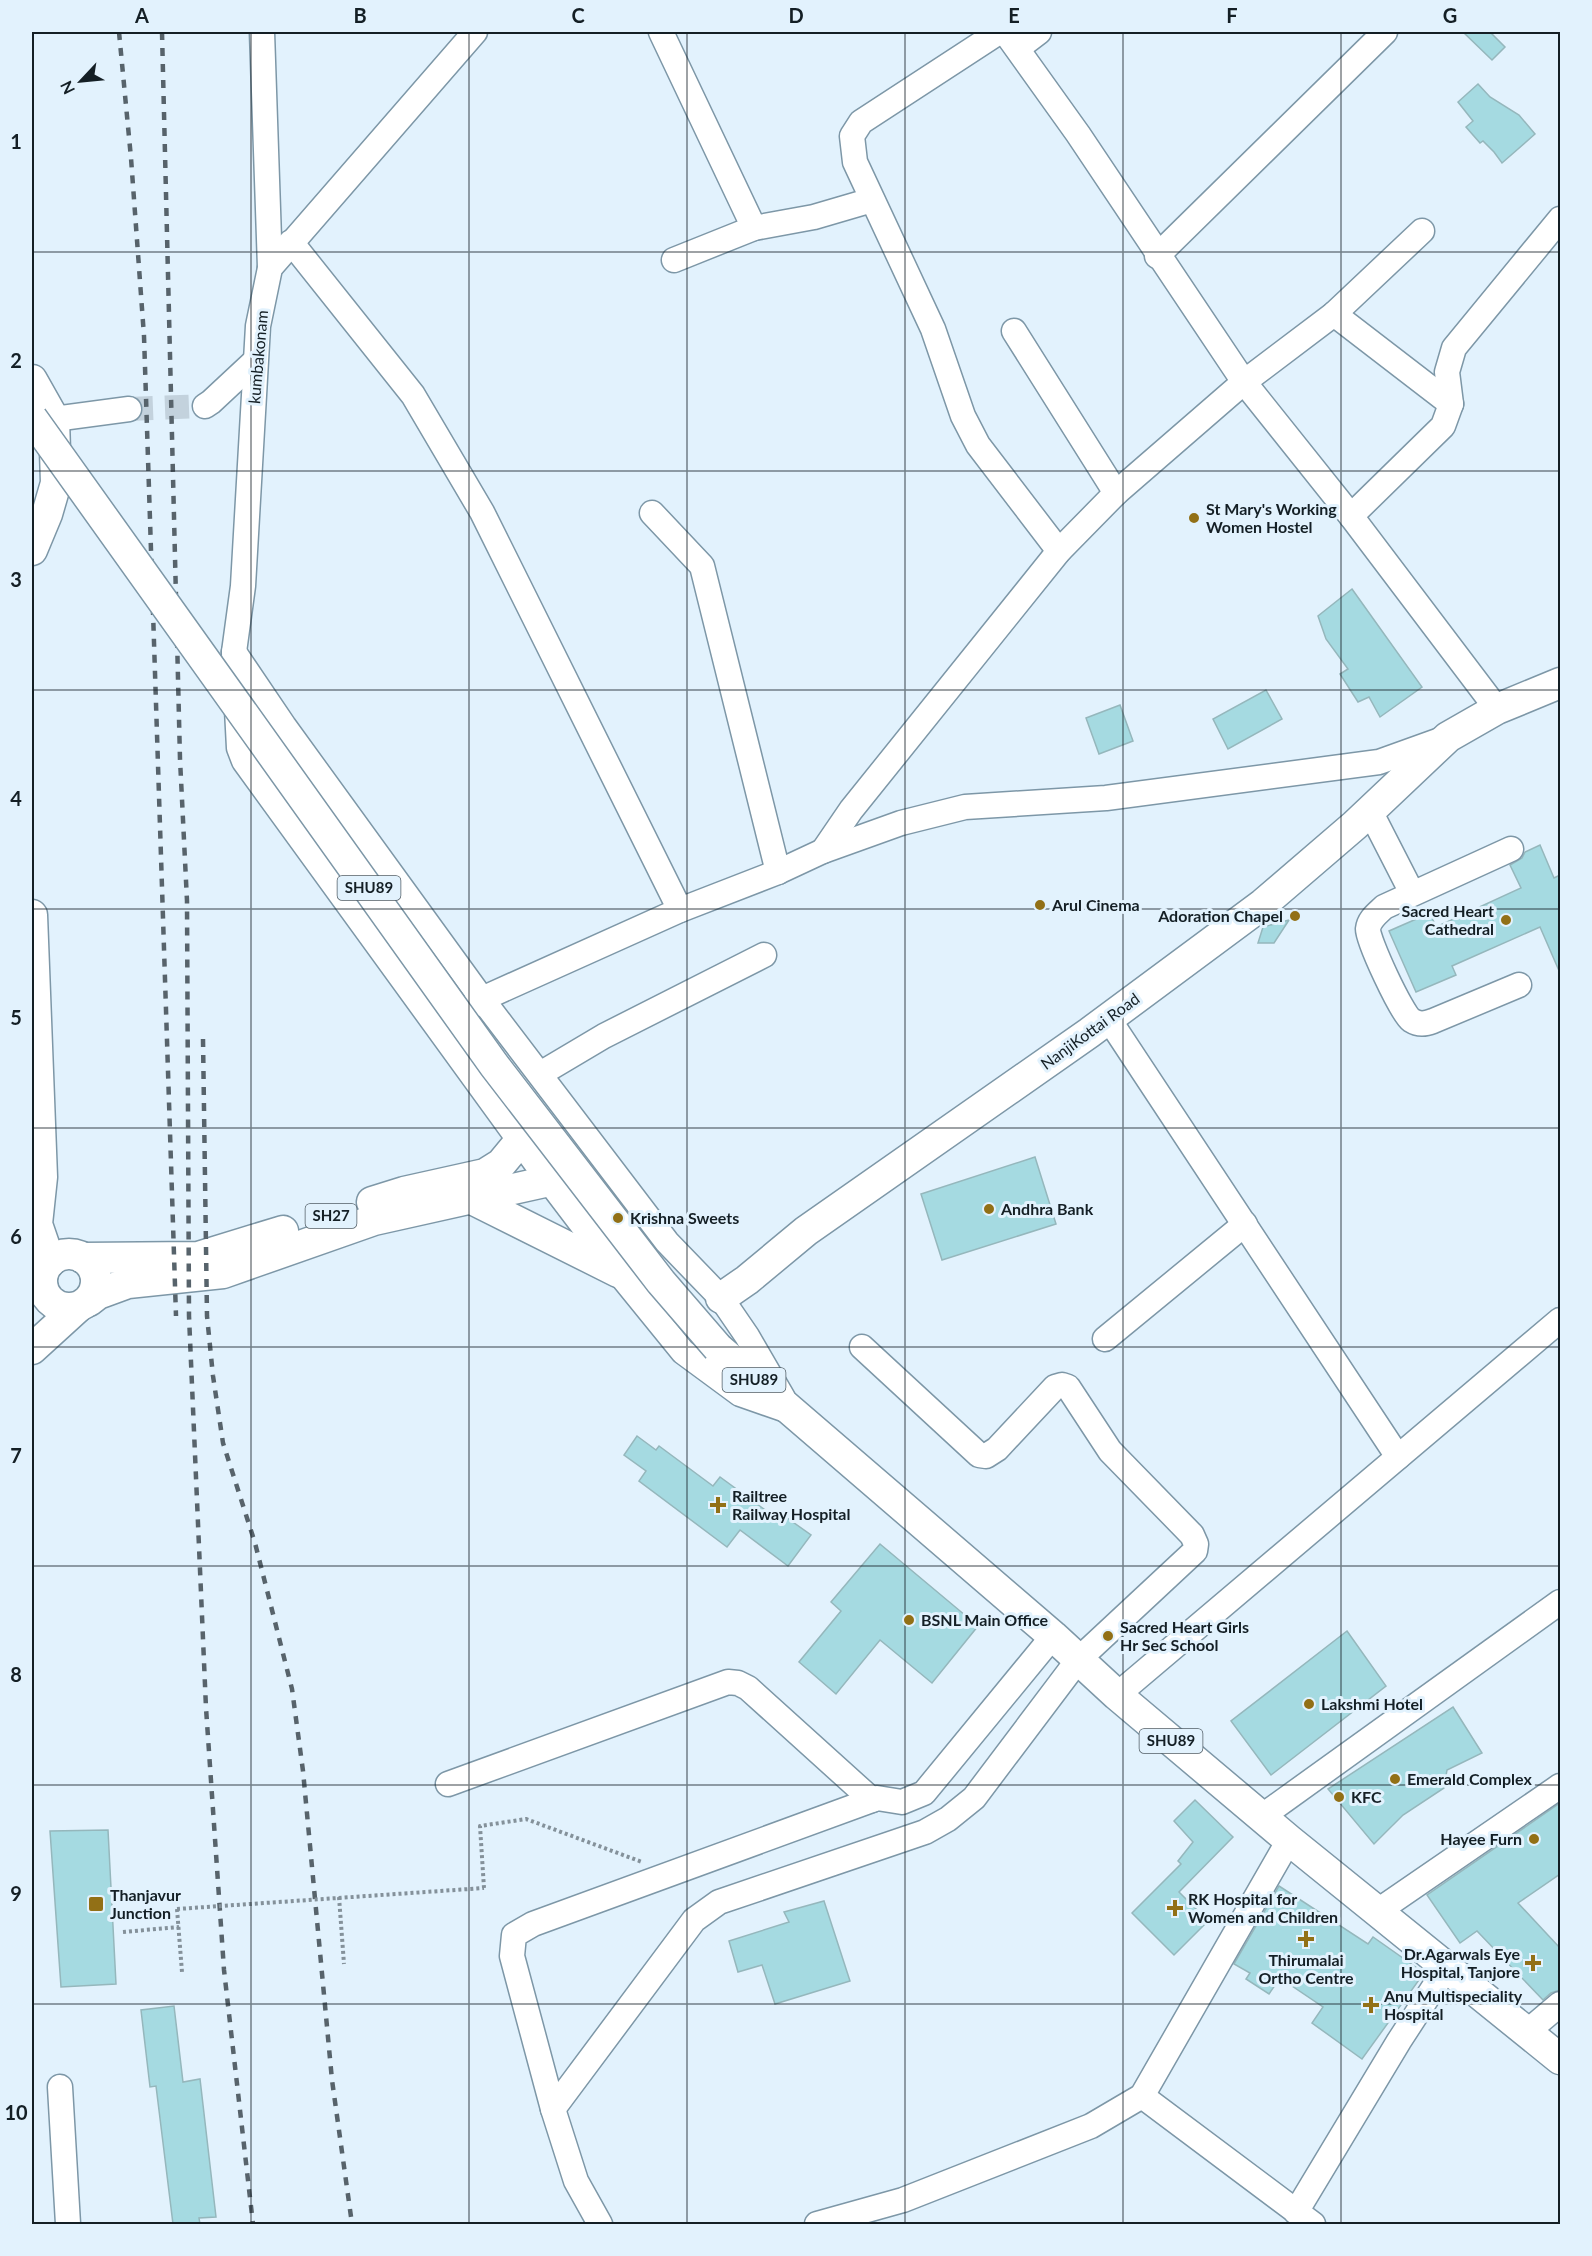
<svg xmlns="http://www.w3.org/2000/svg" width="1592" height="2256" viewBox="0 0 1592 2256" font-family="Lato,sans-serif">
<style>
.building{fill:#a5dae1;stroke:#95b7bc;stroke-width:1.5}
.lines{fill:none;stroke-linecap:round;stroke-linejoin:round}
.minor-tunnel{stroke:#c3d2dd;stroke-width:24;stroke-dasharray:24 12;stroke-linecap:butt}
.minor-casing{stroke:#7d97a7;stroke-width:27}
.major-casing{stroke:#7d97a7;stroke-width:33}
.path{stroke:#84919a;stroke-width:4;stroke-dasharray:3 3;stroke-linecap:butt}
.minor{stroke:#fff;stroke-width:24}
.major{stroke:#fff;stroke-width:30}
.rail{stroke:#57636b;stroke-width:4.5;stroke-dasharray:8 8;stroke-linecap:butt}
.major-bridge-casing{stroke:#7d97a7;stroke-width:33;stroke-linecap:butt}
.path-bridge{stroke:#84919a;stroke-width:4;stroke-dasharray:3 3;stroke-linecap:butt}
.major-bridge{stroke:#fff;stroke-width:30}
.grid{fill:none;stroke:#141f25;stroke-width:1.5;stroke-opacity:0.55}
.poi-dot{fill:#927016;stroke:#e2f2fd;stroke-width:2}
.labels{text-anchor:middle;stroke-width:6;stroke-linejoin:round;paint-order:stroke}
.shield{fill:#e2f2fd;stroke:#525e66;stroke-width:1.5}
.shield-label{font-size:15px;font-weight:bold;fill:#141f25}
.street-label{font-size:16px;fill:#141f25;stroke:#e2f2fd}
.poi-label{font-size:16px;font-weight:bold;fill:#141f25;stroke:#e2f2fd;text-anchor:start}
.neatline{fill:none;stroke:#141f25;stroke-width:2}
.grid-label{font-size:20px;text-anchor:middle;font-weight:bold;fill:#141f25}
</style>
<rect width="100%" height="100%" fill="#e2f2fd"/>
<!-- building -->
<g class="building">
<path d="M1463,32H1490L1505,47L1492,60Z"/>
<path d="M1478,84L1490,97L1519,115L1535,134L1502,163L1494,152L1483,141L1480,143L1466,127L1473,121L1458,102Z"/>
<path d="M1352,589L1422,687L1380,717L1369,697L1358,702L1340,674L1348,669L1326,639L1318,616Z"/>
<path d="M1266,690L1282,719L1228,749L1213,719Z"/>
<path d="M1120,705L1133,741L1099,754L1086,718Z"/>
<path d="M1540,845L1554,878L1560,875V973L1540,927L1452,966L1456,975L1416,992L1389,931L1430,913L1436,927L1521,888L1510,865L1522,858L1525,852Z"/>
<path d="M1289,920L1274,943H1258L1263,927Z"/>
<path d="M1035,1157L1056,1224L942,1260L921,1194Z"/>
<path d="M637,1436L656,1450L659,1446L713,1486L720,1477L779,1520L783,1515L811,1535L788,1566L740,1530L727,1547L639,1481L646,1471L624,1455Z"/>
<path d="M880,1544L978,1626L932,1683L880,1640L836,1694L799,1662L841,1611L831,1602Z"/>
<path d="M1347,1631L1386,1686L1271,1775L1231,1721Z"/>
<path d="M1453,1707L1482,1753L1447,1770L1444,1788L1403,1815L1374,1844L1328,1789Z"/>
<path d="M1195,1800L1233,1837L1179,1892L1208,1921L1174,1955L1132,1913L1181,1864L1178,1861L1193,1842L1174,1821Z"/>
<path d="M1560,1803V1874L1518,1903L1560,1948V1990L1551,1993L1543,2000L1477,1931L1460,1943L1427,1895Z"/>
<path d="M108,1830L116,1984L61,1987L50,1831Z"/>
<path d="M1279,1886L1368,1944L1373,1937L1424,1973L1362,2059L1312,2023L1323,2007L1280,1978L1269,1994L1246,1979L1250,1973L1234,1964Z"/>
<path d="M824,1901L850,1981L775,2004L762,1965L738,1972L729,1941L789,1922L784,1912Z"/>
<path d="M174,2006L183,2082L200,2079L216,2217L199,2218L200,2224H173L156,2086L150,2087L141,2010Z"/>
</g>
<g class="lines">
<!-- minor-tunnel -->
<path class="minor-tunnel" d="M129,409L205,406"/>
<!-- minor casing -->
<g class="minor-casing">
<g id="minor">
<path d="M262,32L270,268"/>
<path d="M475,32L270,268L258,326L243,586L234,652L239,748L244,761L549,1181L618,1272L683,1352L740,1394L786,1410"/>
<path d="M661,32L754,228"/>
<path d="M999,32L861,122L852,136L855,162L933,329L963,416L978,445L1059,551"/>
<path d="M1005,32L1078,134L1244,382L1351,516L1497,709"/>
<path d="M1018,48L1039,32"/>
<path d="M291,242L413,395L482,512L680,910"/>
<path d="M1157,256L1385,32"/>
<path d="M674,260L754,228L814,217L872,200"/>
<path d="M1334,314L1451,404"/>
<path d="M1014,331L1116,493"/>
<path d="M205,406L211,402L255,361"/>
<path d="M54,419L129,409"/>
<path d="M652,513L702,566L778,872"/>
<path d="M1351,516L1443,426L1451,404L1447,372L1454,348L1560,219"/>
<path d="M234,652L284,726L482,999L667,1242L721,1298L747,1336L783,1398"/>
<path d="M1370,811L1412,893"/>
<path d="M1511,849L1384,907C1378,913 1369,919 1368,929C1367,939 1402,1014 1411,1020C1419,1025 1425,1024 1433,1021L1519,985"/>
<path d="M823,851L851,810L1059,551L1116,493L1244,382L1334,314L1422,231"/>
<path d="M1108,1018L1398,1457"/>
<path d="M445,1026L482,999L680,910L778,872L823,851L901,823L965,807L1106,798L1379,762L1443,739"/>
<path d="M540,1074L604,1036L764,955"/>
<path d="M32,1285L42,1283"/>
<path d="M1105,1339L1245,1224"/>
<path d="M1117,1695L1560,1320"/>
<path d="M448,1784L728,1682L738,1683L748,1688L872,1800"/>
<path d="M1261,1817L1560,1602"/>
<path d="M1378,1911L1560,1786"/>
<path d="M1527,2032L1560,2004"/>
<path d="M60,2087L68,2224"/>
<path d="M1142,2096L1313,2224"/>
<path d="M553,2109L694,1920L719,1902L925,1832L948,1819L974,1798L1078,1660L1195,1551L1196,1544L1192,1535L1110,1451L1068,1387L1062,1385L1055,1387L997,1449L986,1456L979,1455L862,1347"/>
<path d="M1296,2212L1399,2041L1447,1967"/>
<path d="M600,2224L576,2181L553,2109L512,1956L514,1935L533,1924L872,1800L877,1798L902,1802L924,1793L1053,1636"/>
<path d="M817,2224L903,2200L1091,2126L1142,2096L1289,1840"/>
</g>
</g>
<!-- major casing -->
<g class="major-casing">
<g id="major">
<path d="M32,380L54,419L56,483L47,514L32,550"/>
<path d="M32,915L42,1177L37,1224L50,1262"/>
<path d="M472,1199L618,1272"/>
<path d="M372,1202L404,1192L485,1174L501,1164L520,1141"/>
<circle cx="69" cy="1281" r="27"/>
<path d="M83,1258L198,1257L283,1231"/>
<path d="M721,1298L747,1280L806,1231L1089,1033L1263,904L1355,825L1448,737L1497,709L1560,683"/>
<path d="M89,1301L98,1294L128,1283L223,1273L374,1220L549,1181"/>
<path d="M718,1348L1053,1636L1117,1695L1289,1840L1560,2059"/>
<path d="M32,1349L77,1308"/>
</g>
</g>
<!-- path -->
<g class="path">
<path d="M484,1888L480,1826L526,1819L642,1862"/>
<path d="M339,1897L344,1964"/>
<path d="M177,1909L182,1972"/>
<path d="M123,1932L179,1927"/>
</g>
<!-- minor -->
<use href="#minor" class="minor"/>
<!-- major -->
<use href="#major" class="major"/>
<!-- rail -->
<g class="rail">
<path d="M119,32L131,158L144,336L176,1316"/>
<path d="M162,32L180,759L187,901L189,1316L206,1708L224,1970L253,2224"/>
<path d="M203,1039L207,1316L213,1376L223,1443L255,1543L292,1689L303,1771L332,2080L352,2224"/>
</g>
<!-- major-bridge casing -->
<g class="major-bridge-casing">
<path id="major-bridge" d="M32,418L494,1065L661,1282L718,1348"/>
</g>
<!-- path-bridge -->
<path class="path-bridge" d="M177,1909L484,1888"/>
<!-- major-bridge -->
<use href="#major-bridge" class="major-bridge"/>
</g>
<!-- grid -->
<path class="grid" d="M251,32V2224M469,32V2224M687,32V2224M905,32V2224M1123,32V2224M1341,32V2224M32,252H1560M32,471H1560M32,690H1560M32,909H1560M32,1128H1560M32,1347H1560M32,1566H1560M32,1785H1560M32,2004H1560"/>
<!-- markers -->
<g class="poi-dot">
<circle cx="1194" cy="518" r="6"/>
<circle cx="1040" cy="905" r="6"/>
<circle cx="1295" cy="916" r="6"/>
<circle cx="1506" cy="920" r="6"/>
<circle cx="989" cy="1209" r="6"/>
<circle cx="618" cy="1218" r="6"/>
<path d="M715 1496h6v6h6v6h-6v6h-6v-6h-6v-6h6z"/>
<circle cx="909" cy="1620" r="6"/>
<circle cx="1108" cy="1636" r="6"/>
<circle cx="1309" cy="1704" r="6"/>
<circle cx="1395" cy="1779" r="6"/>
<circle cx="1339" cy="1797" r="6"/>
<circle cx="1534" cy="1839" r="6"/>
<rect x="88" y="1896" width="16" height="16" rx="3"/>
<path d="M1172 1899h6v6h6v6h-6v6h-6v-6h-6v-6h6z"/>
<path d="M1303 1930h6v6h6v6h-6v6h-6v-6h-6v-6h6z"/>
<path d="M1530 1954h6v6h6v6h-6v6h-6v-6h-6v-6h6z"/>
<path d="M1368 1996h6v6h6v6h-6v6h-6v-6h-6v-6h6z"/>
</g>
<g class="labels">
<!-- shield labels -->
<g class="shield">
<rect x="337.5" y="876" width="63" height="24" rx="4.5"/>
<rect x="305.5" y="1204" width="51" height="24" rx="4.5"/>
<rect x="722.5" y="1368" width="63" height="24" rx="4.5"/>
<rect x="1139.5" y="1729" width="63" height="24" rx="4.5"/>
</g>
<g class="shield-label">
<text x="369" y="893">SHU89</text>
<text x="331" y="1221">SH27</text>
<text x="754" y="1385">SHU89</text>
<text x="1171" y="1746">SHU89</text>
</g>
<!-- street labels -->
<g class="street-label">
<text transform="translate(258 357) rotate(-85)" y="6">kumbakonam</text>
<text transform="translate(1090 1031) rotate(-36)" y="6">NanjiKottai Road</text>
</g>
<!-- poi labels -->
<g class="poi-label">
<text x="1206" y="515">St Mary's Working<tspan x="1206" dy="18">Women Hostel</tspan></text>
<text x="1052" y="911">Arul Cinema</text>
<text x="1494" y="917" text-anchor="end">Sacred Heart<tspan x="1494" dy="18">Cathedral</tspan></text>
<text x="1283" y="922" text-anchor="end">Adoration Chapel</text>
<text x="1001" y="1215">Andhra Bank</text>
<text x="630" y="1224">Krishna Sweets</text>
<text x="732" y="1502">Railtree<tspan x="732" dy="18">Railway Hospital</tspan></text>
<text x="921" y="1626">BSNL Main Office</text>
<text x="1120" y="1633">Sacred Heart Girls<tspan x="1120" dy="18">Hr Sec School</tspan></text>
<text x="1321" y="1710">Lakshmi Hotel</text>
<text x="1407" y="1785">Emerald Complex</text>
<text x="1351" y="1803">KFC</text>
<text x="1522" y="1845" text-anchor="end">Hayee Furn</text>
<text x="110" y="1901">Thanjavur<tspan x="110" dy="18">Junction</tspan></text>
<text x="1188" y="1905">RK Hospital for<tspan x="1188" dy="18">Women and Children</tspan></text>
<text x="1520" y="1960" text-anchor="end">Dr.Agarwals Eye<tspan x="1520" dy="18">Hospital, Tanjore</tspan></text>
<text x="1306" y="1966" text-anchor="middle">Thirumalai<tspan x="1306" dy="18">Ortho Centre</tspan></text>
<text x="1384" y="2002">Anu Multispeciality<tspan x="1384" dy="18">Hospital</tspan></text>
</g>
</g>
<!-- border -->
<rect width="1592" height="2256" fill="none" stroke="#e2f2fd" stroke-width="66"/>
<!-- north arrow -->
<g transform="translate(81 81) rotate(244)" stroke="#e2f2fd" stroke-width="4.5" paint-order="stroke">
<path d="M0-4.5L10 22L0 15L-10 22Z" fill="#141f25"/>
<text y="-9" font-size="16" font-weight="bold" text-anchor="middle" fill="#141f25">N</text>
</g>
<rect x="33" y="33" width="1526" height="2190" class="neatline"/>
<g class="grid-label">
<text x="142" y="23">A</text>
<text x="360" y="23">B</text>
<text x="578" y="23">C</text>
<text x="796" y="23">D</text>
<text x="1014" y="23">E</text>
<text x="1232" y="23">F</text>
<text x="1450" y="23">G</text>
<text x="16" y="149">1</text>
<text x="16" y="368">2</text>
<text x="16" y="587">3</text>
<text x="16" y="806">4</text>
<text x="16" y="1025">5</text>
<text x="16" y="1244">6</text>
<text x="16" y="1463">7</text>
<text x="16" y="1682">8</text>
<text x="16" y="1901">9</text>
<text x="16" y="2120">10</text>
</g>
</svg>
